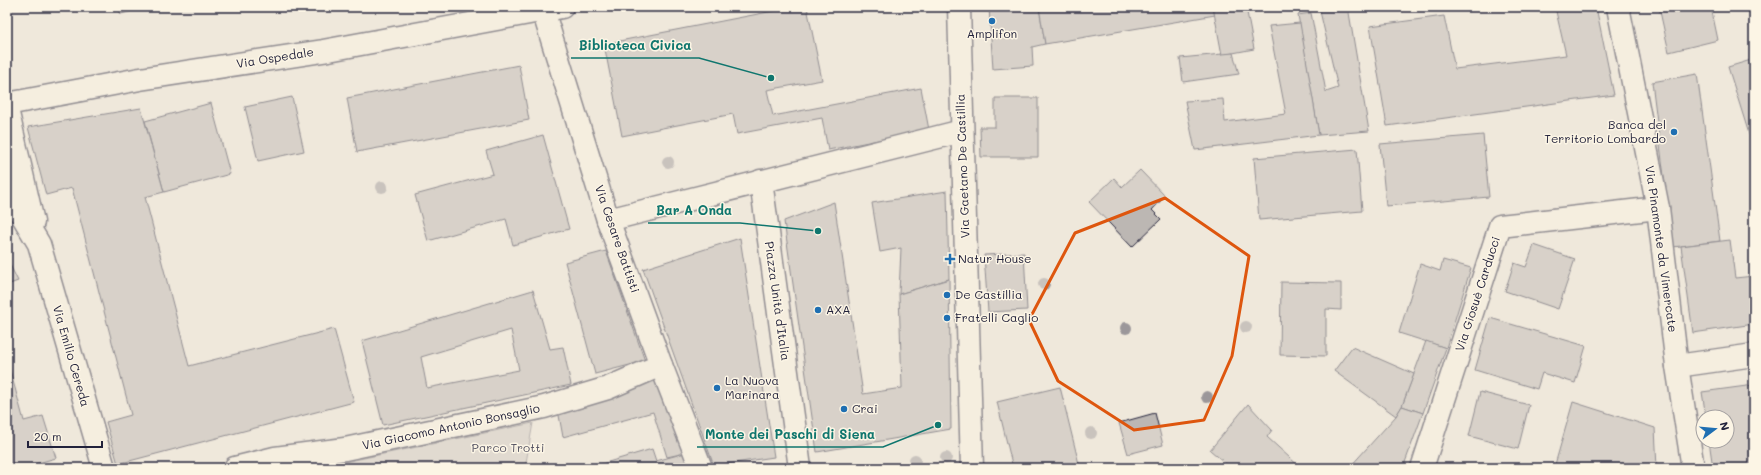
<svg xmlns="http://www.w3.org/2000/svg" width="1761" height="475" viewBox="0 0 1761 475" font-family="Mali,sans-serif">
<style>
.green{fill:#d1cbc3;stroke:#7a767f}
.building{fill:#bcb7b3;stroke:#22223b;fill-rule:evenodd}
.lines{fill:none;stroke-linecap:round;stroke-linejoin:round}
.minor-casing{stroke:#22223b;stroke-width:25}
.minor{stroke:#fcf5e5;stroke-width:22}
.tree{fill:#9b979a}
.marked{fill:none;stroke:#de560e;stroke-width:3;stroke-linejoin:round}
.poi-dot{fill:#1f6fb2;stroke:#fcf5e5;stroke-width:1.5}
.labels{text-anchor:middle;stroke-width:3;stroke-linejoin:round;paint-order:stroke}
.poi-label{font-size:12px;fill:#22223b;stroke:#fcf5e5;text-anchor:start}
.street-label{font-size:12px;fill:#22223b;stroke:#fcf5e5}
.park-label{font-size:12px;fill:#575564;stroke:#fcf5e5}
.leader{fill:none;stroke:#0f766e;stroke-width:1.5}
.callout-dot{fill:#0f766e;stroke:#fcf5e5;stroke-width:1.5}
.callout-label{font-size:13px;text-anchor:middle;font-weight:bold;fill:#0f766e;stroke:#fcf5e5;stroke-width:3;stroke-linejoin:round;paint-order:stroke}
</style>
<rect width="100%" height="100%" fill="#efe8db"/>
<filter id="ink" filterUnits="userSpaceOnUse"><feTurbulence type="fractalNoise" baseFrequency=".025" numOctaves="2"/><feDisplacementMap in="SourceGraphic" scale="8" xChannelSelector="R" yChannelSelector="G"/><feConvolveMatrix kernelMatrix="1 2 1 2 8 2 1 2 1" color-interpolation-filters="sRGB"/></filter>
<g filter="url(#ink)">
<!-- green -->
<path class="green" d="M533,423L525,468H316Z"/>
<!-- building -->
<g class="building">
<path d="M117,7H148L121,14Z"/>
<path d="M794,7H807L822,80L767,90L773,116L921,88L929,130L828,150L822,118L737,134L733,114L622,136L604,44Z"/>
<path d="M989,7H1039L1045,44L1032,47L1033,66L993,69Z"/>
<path d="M1039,7H1213L1215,15L1045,44Z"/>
<path d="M1213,7H1246L1254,49L1222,55Z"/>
<path d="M1319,7H1348L1369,131L1319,135L1298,15L1311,13L1326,92L1338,88Z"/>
<path d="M1555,7H1596L1614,95L1387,126L1370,26L1444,16L1455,69L1566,55Z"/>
<path d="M1659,7H1711L1718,40L1669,52Z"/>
<path d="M1300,23L1319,135L1195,150L1185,101L1223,99L1225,122L1286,114L1269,26Z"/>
<path d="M1233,53L1239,74L1183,82L1180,58Z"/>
<path d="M1751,60L1754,69V150L1728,67Z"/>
<path d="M519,65L529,120L357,152L347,98Z"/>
<path d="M1697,74L1720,241L1673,247L1652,82Z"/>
<path d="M292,97L304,151L258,161L245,107Z"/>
<path d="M995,98H1038V157H981L980,127H995Z"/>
<path d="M211,103L230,174L164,192L145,121Z"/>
<path d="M141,108L164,192L145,197L189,366L334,329L354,402L118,464L106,422L131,415L72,188L46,195L28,127Z"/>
<path d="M543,135L569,229L513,245L506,219L428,241L415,195L493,174L486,151Z"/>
<path d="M1483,135L1489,197L1386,206L1380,144Z"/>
<path d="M1357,149L1362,211L1259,220L1254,158Z"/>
<path d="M1140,170L1165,196L1152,210L1161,219L1132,247L1089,202L1114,178L1122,187Z"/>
<path d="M947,191L949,279L899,294L901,248L880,252L872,203Z"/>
<path d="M834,202L863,394L902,388L899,294L949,279L951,429L817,452L784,221Z"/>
<path d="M740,238L774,457L714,466L643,269Z"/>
<path d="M1730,240L1735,278L1754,276V324L1693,333L1681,246Z"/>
<path d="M1534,245L1575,259L1558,309L1505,291L1514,263L1526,267Z"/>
<path d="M606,251L645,361L595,374L565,262Z"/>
<path d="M1024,253L1027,310L988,312L984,255Z"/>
<path d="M7,259L18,281L7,285Z"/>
<path d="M1443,260L1471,268L1446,348L1399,333L1420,264L1440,271Z"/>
<path d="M1281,282L1341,283V310L1326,309V356L1280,355Z"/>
<path d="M533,290L550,349L563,347L571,385L383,425L362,341ZM511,330L519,370L427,388L421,357Z"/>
<path d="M1490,318L1586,346L1575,383L1542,373L1537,389L1475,370Z"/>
<path d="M1426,341L1446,348L1423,413L1402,406Z"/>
<path d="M1352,347L1414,374L1402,406L1396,416L1334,371Z"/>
<path d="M7,359L24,421L43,416L56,458L20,468H7Z"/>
<path d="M657,377L685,453L667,457L653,412L563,437L558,410Z"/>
<path d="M1754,385V468H1713L1709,441H1727V417H1706L1702,392Z"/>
<path d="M1060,387L1080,468H1013L997,402Z"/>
<path d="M1480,392L1529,405L1518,449L1469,436Z"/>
<path d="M1573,402L1655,428L1657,468H1554Z"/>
<path d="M1248,404L1272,430L1267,437L1301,468H1231L1210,450Z"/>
<path d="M1402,406L1423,413L1403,468H1349L1396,416Z"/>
<path d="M1155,413L1163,445L1128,454L1119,423Z"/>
<path d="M652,449L656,461L685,453L690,468H588Z"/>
</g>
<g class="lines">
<!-- minor casing -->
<g class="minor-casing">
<g id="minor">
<path d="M542,7L608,220L661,365L701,468"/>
<path d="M959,7L972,468"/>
<path d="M1618,7L1658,208L1677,366L1693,468"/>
<path d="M7,104L140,79L323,51L562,7"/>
<path d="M7,109L33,222"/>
<path d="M761,181L800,468"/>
<path d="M7,190L39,244L104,468"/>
<path d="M608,220L962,131"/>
<path d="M1677,366L1754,355"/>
<path d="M235,468L275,458L345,449L544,407L608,388L661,365"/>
<path d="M1422,468L1500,226L1658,208"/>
</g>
</g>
<!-- minor -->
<use href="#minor" class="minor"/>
</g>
<!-- trees -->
<g class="tree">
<circle cx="668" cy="162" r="6"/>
<circle cx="382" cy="187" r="6"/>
<circle cx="1044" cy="284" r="6"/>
<circle cx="1246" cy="327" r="6"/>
<circle cx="1126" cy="328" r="6"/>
<circle cx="1207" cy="397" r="6"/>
<circle cx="1091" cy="433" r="6"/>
<circle cx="946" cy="458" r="6"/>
<circle cx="915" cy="460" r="6"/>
</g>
</g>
<!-- marked area -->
<path d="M0 0H1761V475H0ZM1165,198L1249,256L1232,356L1204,420L1134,430L1058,381L1029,320L1075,233Z" fill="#efe8db" fill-opacity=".55" fill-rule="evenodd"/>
<path class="marked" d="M1165,198L1249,256L1232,356L1204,420L1134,430L1058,381L1029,320L1075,233Z"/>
<!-- markers -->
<g class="poi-dot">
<circle cx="992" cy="21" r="4"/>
<circle cx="1674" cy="132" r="4"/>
<path d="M948 253h4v4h4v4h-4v4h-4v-4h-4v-4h4z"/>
<circle cx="947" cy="295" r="4"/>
<circle cx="818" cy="310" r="4"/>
<circle cx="947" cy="318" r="4"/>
<circle cx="717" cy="388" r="4"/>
<circle cx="844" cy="409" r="4"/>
</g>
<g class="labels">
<!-- poi labels -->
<g class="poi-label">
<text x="992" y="38" text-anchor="middle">Amplifon</text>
<text x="1666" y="129" text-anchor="end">Banca del<tspan x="1666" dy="14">Territorio Lombardo</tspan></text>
<text x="958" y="263">Natur House</text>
<text x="955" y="299">De Castillia</text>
<text x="826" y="314">AXA</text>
<text x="955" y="322">Fratelli Caglio</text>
<text x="725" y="385">La Nuova<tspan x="725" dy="14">Marinara</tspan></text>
<text x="852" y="413">Crai</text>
</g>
<!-- street labels -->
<g class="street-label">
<text transform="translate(275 58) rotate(-9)" y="4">Via Ospedale</text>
<text transform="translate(963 166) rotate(-92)" y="4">Via Gaetano De Castillia</text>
<text transform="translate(617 239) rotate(71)" y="4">Via Cesare Battisti</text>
<text transform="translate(1661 249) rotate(82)" y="4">Via Pinamonte da Vimercate</text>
<text transform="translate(1478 294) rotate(-72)" y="4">Via Giosuè Carducci</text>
<text transform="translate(777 301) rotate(82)" y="4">Piazza Unità d'Italia</text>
<text transform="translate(71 356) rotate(74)" y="4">Via Emilio Cereda</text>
<text transform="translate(451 427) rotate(-12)" y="4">Via Giacomo Antonio Bonsaglio</text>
</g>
<!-- park labels -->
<g class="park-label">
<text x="508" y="452">Parco Trotti</text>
</g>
</g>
<!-- callouts -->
<path class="leader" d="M771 78L699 58H571M818 231L740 223H648M938 425L883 447H697"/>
<g class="callout-dot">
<circle cx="771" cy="78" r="4"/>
<circle cx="818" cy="231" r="4"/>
<circle cx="938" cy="425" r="4"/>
</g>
<g class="callout-label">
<text x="635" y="50">Biblioteca Civica</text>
<text x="694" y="215">Bar A Onda</text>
<text x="790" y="439">Monte dei Paschi di Siena</text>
</g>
<!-- margin -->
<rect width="1761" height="475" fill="none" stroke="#fcf5e5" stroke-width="24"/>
<rect x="12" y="12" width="1737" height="451" fill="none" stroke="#22223b" stroke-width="1.5" filter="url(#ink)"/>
<!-- north arrow -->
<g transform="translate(1715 429) rotate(74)"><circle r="19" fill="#fcf5e5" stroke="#a5a1a1"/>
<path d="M0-3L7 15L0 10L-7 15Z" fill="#1f6fb2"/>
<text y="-6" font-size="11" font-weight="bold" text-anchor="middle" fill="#22223b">N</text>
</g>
<!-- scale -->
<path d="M28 441v6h74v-6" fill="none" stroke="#22223b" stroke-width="2"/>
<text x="34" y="441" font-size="12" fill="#22223b" stroke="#fcf5e5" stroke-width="3" paint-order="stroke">20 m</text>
</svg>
